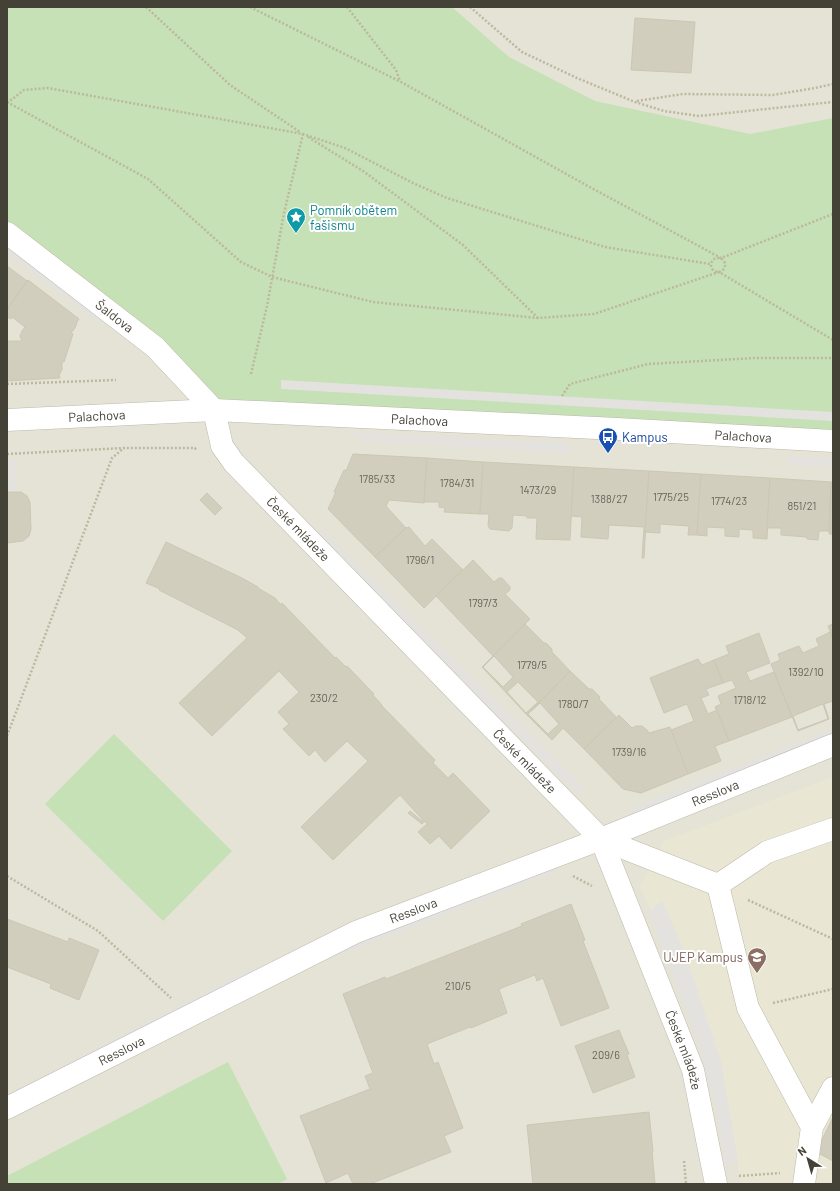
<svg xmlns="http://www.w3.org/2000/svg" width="840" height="1191" viewBox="0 0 840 1191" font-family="Barlow,sans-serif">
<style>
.residential{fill:#e5e3d6}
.education{fill:#e9e7d3}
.green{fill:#c5e1b5}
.parking{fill:#e3e2df}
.building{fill:#d2cebe;stroke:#ccc7b2;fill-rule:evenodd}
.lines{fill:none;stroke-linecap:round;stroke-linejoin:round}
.minor-casing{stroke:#bcb9ab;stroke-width:23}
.path{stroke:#bcb79e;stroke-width:2.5;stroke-dasharray:2 2;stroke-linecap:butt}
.minor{stroke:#fff;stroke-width:22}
.labels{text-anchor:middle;stroke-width:4;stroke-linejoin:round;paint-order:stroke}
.number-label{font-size:11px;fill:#686459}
.culture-label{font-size:13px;fill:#0d838f;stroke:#fff;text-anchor:start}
.street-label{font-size:13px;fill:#444137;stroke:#fff}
.transit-label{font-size:13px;fill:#164399;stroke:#fff;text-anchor:start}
.education-label{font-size:13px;fill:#785e54;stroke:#fff;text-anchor:end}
</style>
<rect width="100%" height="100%" fill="#f2f0e7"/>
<!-- residential -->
<rect class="residential" x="7" y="7" width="826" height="1177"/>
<!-- education -->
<path class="education" d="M833,777V1184H741L721,1061L640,887L662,842Z"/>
<!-- green -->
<g class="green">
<path d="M7,7H452L509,57L595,101L750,134L833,118V441L214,410L7,233Z"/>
<path d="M114,734L232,851L163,921L45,804Z"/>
<path d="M228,1062L287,1179L278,1184H7V1176Z"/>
</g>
<!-- parking -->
<g class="parking">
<path d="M7,240L102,313L97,321L7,253Z"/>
<path d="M281,380L833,412V421L281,389Z"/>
<path d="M353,432L569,444L573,453L359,441Z"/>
<path d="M789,456L833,459V467L788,465Z"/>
<path d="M15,460L16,492H7V461Z"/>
<path d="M321,529L585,788L578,794L314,538Z"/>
<path d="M833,729V752L639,827L631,808Z"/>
<path d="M560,859L553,873L296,972L324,952Z"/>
<path d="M662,900L685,953L721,1061L738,1162L725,1166L716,1107L697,1038L649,913Z"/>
<path d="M254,967L274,968L7,1106V1095Z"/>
</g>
<!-- building -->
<g class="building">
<path d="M635,18L695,22L691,73L631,70Z"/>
<path d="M7,266L27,281L7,310Z"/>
<path d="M28,280L79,319L77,322L75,328L71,333L73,334L64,362L62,361V370L59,375L60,378L7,381V341H22L20,336L22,331L25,327L12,317L11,319L7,317V310Z"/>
<path d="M353,454L427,458L424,503L389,500L386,506L406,528L375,557L328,509L336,492H334L344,470L346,471Z"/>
<path d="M427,458L483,462L480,514L444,512L445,508L439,507V502H424Z"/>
<path d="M483,462L574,467L570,540L536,539L537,518H527V516L513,515L512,528L509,531L490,529L488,526L489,514H480Z"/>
<path d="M574,467L649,471L644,558H642L644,527L609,525L608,539L581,537L582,517L571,516Z"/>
<path d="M649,471L701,474L697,535H688L689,526L660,524V533L645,532Z"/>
<path d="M701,474L770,478L767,539L753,538V530L739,529V537L725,536V528L707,527V536L697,535Z"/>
<path d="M770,478L831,482L829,531H819L818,540L807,539V537L781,535V528H767Z"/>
<path d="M831,482H833V534H829Z"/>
<path d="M7,492H21L27,496L30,502L31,529L29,536L23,541L7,543Z"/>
<path d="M207,493L222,508L215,515L200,500Z"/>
<path d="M409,527L425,546L432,539L463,570L424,608L375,557L406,528Z"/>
<path d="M166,542L242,578L258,587V588L275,598L281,605L282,603L335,658L336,657L346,667L347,666L374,694L373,695L382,705V706L435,760L433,763L448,778L453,773L490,811L451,849L439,836L430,844L418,832L427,824L425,821L422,824L408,813L410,811L422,821L423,820L400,795L333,860L301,827L368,761L347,741L325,762L315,750L309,756L283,729L289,724L278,712L299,692L279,671L212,736L179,703L247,638L238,630L159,590L160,589L146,583Z"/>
<path d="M473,560L494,582L499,578H502L510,587V590L505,594L530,619L493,656L436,596Z"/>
<path d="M525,624L544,643H546L552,649V652L570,671L527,715L482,667ZM494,656L513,677L503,687L483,667ZM518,682L538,702L526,713L507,692Z"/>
<path d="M833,624V639L828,626Z"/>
<path d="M830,632L833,639V701L824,704L829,719L798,731L771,664L780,660L778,654L799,646L803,653L819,646L816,639ZM823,704L828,719L798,730L793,716Z"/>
<path d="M759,633L770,663L746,672L750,681L774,672L792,717L729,741L715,707L721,704L718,696L736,688L732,680L723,683L714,660L729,654L726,646Z"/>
<path d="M698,659L702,665L714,660L723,683L706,689L709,695L701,698L708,714L717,710L729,741L715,746L721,761L688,774L671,730L694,721L687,704L664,713L650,678Z"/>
<path d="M570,671L589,689H592L600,697L599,699L617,718L584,749L563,728L552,740L527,715ZM540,703L559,724L548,734L528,714Z"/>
<path d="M619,715L632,728L636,726H642L647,730L649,733L670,727L688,774L641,793L623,789L584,749Z"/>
<path d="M571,904L585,940L583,941L609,1008L561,1026L543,978L537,981L535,975L499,989L507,1013L471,1028L470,1027L427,1044L434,1064L438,1062L463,1128L444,1136L451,1152L370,1184H353L348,1173L326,1183L300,1116L370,1089L365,1076L373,1073L343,994L385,977L386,979L522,926L521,924Z"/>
<path d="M7,919L68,942L69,938L99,950L79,1000L50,988L51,984L7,967Z"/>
<path d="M619,1030L629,1054L627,1055L635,1077L593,1093L575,1046Z"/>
<path d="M649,1112L653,1152H652L655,1184H533L527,1125Z"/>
<path d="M833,1117V1161L816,1152Z"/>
</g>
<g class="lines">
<!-- minor casing -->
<g class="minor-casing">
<g id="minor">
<path id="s1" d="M7,233L155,347L214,410"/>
<path id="s2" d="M214,410L222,446L234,463L601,839L693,1070L716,1184"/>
<path id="s3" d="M7,420L214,410L617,429L833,441"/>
<path d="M601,839L718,885L748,1008L812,1127L804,1184"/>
<path d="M718,885L767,852L833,829"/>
<path id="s4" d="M7,1108L356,932L601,839L833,745"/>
<path d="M812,1127L833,1088"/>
</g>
</g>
<!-- path -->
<g class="path">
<path d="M146,7L230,85L300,132"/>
<path d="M250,7L401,82L586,185L721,258L833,214"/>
<path d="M347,7L396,70L400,81"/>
<path d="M470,7L522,52L577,78L635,102L664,111L699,116L833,102"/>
<path d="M637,101L683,94L773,95L815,88L833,84"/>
<path d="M7,102L148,179L241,262L272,277L373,302L538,318L594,314L719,272L833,340"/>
<path d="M7,103L24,90L48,88L303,134L345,148L415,184L447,198L605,247L710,264"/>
<path d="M308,137L363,171L463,245L538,318"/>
<circle cx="718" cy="265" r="7"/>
<path d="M251,374L267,306L284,213L303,134"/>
<path d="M7,384L116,380"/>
<path d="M562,396L570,384L648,364L755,358H833"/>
<path d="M7,454L124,448H195L196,450"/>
<path d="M7,736L112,458L124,448"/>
<path d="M7,876L98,931L171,998"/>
<path d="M573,876L592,886"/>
<path d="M748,900L833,939"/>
<path d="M773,1003L833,989"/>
<path d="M684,1161L686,1184"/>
<path d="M739,1176L780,1173"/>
</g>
<!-- minor -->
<use href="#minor" class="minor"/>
</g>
<!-- icons -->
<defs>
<g id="sight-pin" transform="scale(1)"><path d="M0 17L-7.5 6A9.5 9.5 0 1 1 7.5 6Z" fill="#0f9aa8" stroke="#fff"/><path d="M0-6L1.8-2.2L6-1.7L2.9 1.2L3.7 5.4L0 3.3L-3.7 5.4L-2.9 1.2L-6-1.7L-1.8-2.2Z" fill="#fff"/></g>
<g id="bus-pin" transform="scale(1)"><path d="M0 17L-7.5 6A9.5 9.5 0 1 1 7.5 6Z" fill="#1a4fb4" stroke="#fff"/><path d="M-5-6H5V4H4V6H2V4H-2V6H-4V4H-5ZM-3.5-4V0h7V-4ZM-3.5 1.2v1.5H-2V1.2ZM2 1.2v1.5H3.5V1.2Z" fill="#fff"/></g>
<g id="university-pin" transform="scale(1)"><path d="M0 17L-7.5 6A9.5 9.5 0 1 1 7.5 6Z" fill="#8d6e63" stroke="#fff"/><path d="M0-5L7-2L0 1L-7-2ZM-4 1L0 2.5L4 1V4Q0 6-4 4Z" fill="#fff"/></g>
</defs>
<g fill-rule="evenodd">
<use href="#sight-pin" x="296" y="217"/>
<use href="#bus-pin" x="608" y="437"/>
<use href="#university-pin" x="757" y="957"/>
</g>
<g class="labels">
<!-- number labels -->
<g class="number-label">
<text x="377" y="483">1785/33</text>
<text x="457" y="487">1784/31</text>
<text x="538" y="494">1473/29</text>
<text x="671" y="501">1775/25</text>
<text x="609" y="503">1388/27</text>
<text x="729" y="505">1774/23</text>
<text x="802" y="510">851/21</text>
<text x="420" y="564">1796/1</text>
<text x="483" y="607">1797/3</text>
<text x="532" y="669">1779/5</text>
<text x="806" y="676">1392/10</text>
<text x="324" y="702">230/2</text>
<text x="750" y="704">1718/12</text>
<text x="573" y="708">1780/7</text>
<text x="629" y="756">1739/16</text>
<text x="458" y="990">210/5</text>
<text x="606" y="1059">209/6</text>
</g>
<!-- culture labels -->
<g class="culture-label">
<text x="310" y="215">Pomník obětem<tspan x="310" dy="15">fašismu</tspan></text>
</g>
<!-- street labels -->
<g class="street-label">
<text dy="5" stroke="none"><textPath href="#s1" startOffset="136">Šaldova</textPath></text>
<text dy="5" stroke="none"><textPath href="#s3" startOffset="90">Palachova</textPath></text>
<text dy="5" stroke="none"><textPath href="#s3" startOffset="413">Palachova</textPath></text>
<text dy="5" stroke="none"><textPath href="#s3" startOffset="737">Palachova</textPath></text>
<text dy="5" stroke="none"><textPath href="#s2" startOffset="150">České mládeže</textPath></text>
<text dy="5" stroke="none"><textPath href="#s2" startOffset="474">České mládeže</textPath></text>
<text dy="5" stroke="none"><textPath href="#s4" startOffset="776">Resslova</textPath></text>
<text dy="5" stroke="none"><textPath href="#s4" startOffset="452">Resslova</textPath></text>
<text dy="5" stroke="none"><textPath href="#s4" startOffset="128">Resslova</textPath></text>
<text dy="5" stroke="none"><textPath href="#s2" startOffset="810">České mládeže</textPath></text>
</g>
<!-- transit labels -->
<g class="transit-label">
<text x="622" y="442">Kampus</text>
</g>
<!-- education labels -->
<g class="education-label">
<text x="743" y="962">UJEP Kampus</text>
</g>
</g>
<!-- border -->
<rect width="840" height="1191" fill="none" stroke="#444137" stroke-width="16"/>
<!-- north arrow -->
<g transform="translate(808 1159) rotate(323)" stroke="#ffffff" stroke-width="3" paint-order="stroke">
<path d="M0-3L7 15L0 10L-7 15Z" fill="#444137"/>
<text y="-6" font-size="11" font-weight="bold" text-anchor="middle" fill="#444137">N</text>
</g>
</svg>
